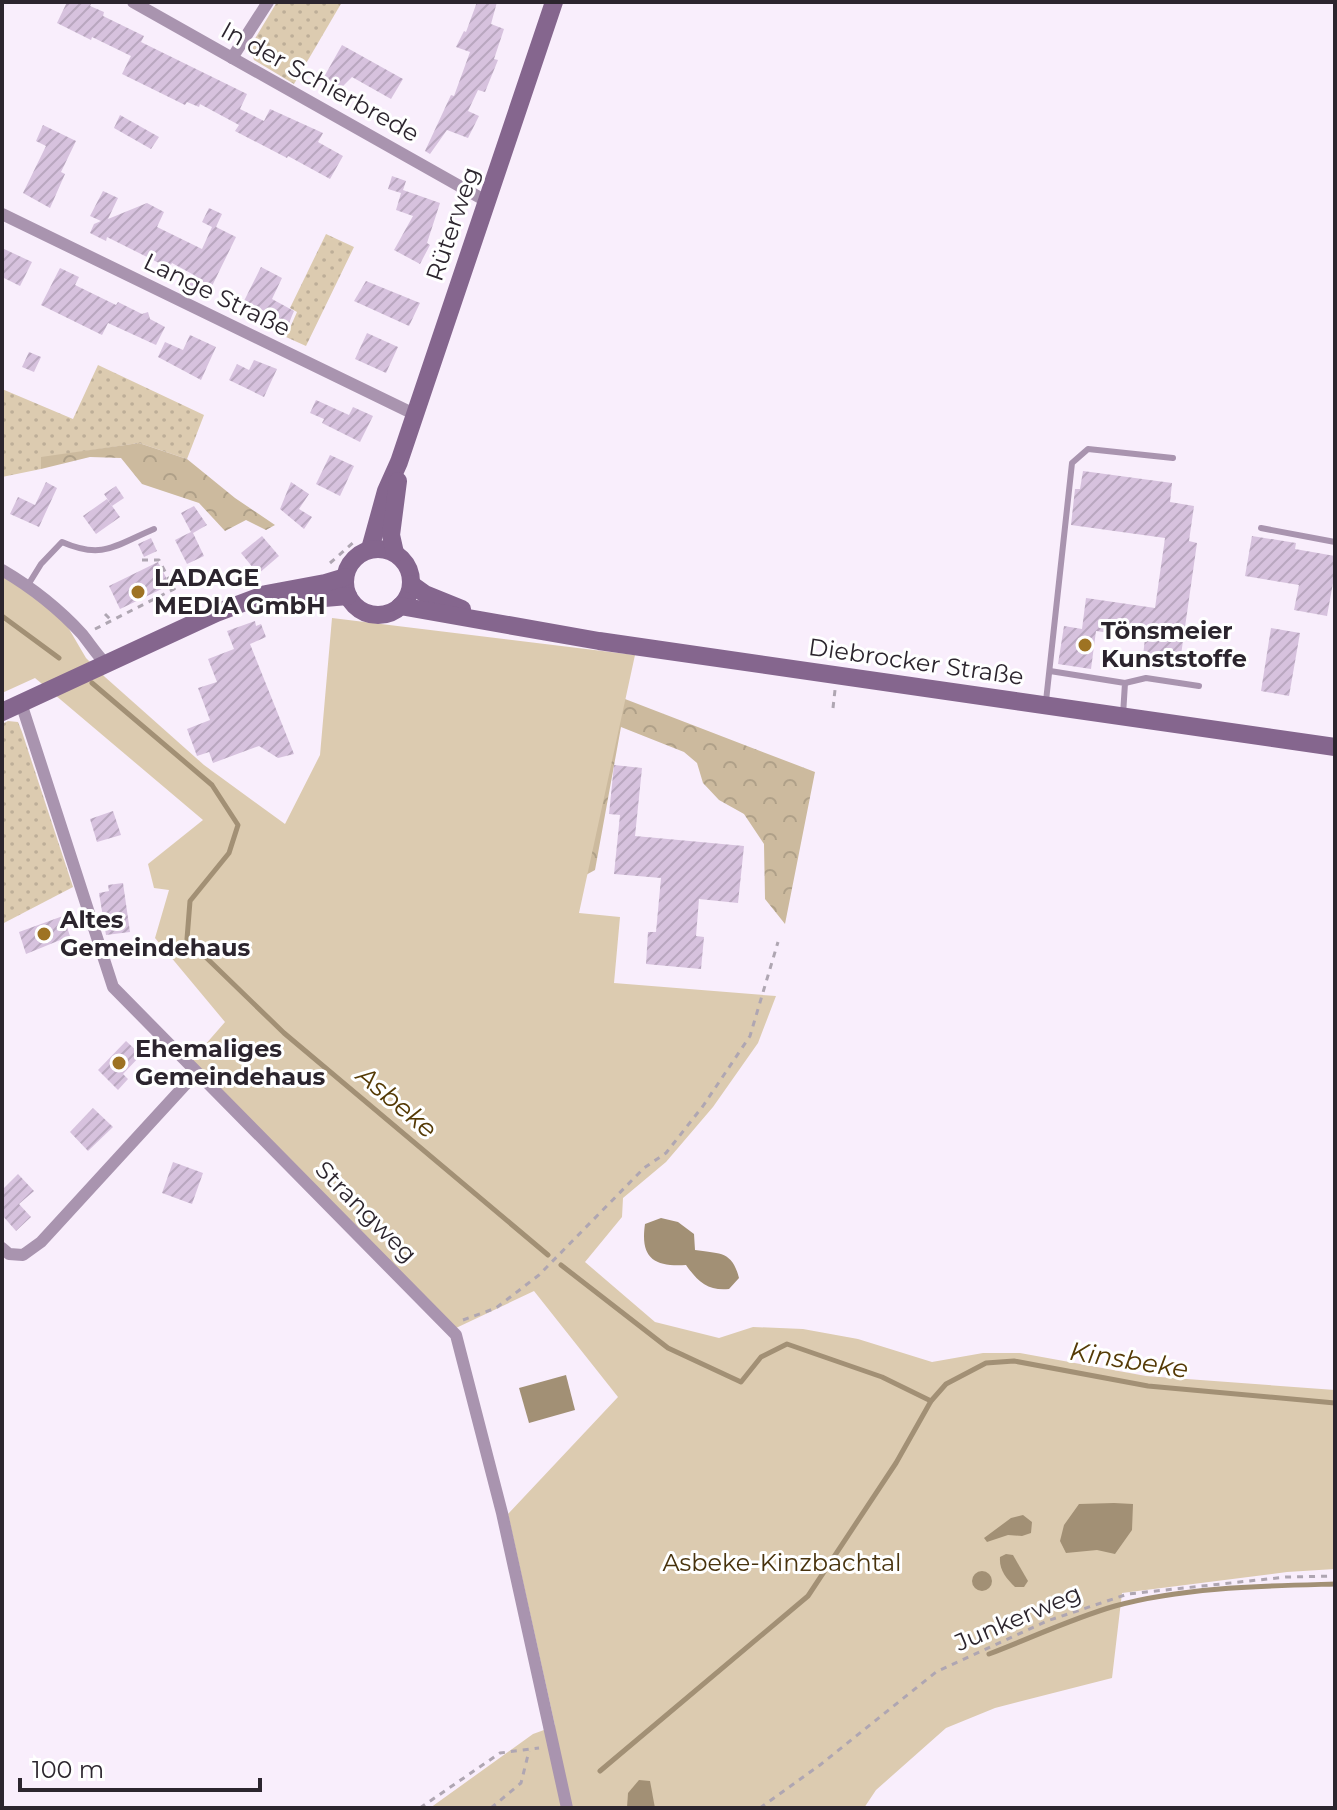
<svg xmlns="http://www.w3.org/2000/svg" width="1337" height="1810" viewBox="0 0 1337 1810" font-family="Montserrat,sans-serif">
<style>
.grass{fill:url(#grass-dots)}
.forest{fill:url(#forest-crowns)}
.park{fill:#dccbb0}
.water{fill:#a29075}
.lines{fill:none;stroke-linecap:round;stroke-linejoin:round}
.stream{stroke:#a29075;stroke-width:5}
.building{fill:url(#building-hatch)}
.path{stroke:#afa6b2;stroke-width:3;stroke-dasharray:6 6;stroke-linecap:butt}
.lane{stroke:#a994af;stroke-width:6}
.street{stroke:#a994af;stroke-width:12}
.secondary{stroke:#85668e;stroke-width:18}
.poi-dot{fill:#9e7323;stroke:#fff;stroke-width:3}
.labels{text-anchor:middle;stroke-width:6;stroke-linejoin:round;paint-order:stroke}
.street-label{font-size:24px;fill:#2c252e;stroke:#fff}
.poi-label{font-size:24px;font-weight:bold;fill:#2c252e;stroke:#fff;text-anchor:start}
.park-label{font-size:24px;fill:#48330e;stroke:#fff}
.water-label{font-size:26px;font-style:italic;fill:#553a05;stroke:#fff}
</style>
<defs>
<pattern id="grass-dots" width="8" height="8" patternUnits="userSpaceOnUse" patternTransform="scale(2)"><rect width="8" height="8" fill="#dccbb0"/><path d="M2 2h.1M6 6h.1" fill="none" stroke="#bdae98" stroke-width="1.8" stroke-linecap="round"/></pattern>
<pattern id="forest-crowns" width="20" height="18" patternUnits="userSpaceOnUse" patternTransform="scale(2)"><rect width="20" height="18" fill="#ccba9e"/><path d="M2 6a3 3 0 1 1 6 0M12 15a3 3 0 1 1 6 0" fill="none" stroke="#afa088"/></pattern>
<pattern id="building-hatch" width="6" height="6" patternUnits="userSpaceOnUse" patternTransform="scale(2)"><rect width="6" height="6" fill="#d7c2de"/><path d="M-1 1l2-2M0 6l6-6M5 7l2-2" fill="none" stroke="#b9a7bf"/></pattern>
</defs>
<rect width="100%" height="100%" fill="#f9eefc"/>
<!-- grass -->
<g class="grass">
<path d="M277,2H342L294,84L254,60L250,47Z"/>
<path d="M326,234L354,247L306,346L286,337L297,312L290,308Z"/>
<path d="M98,365L204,415L187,459L139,443L41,458V469L2,477V389L73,419Z"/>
<path d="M8,721L18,722L22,732L73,887L2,924V724Z"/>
</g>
<!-- forest -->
<g class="forest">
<path d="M139,443L187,459L235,498L275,525L266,530L246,520L225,531L199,503L142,484L121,458L90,457L41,469V457Z"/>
<path d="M599,689L815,772L785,924L765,899L764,844L744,814L719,800L703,783L697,763L684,752L621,727L595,870L533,904Z"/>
</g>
<!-- park -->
<path class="park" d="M2,576L52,600L86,658L105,677L204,765L285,824L320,755L332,618L635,655L579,913L620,917L614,983L776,996L758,1043L713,1107L666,1162L623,1198L622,1217L585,1262L655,1322L719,1338L753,1327L803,1329L858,1339L932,1362L983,1353H1020L1146,1376L1335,1390V1569L1287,1572L1122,1593L1112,1678L995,1708L946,1728L876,1790L864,1808H430L533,1734L555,1726L508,1514L618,1397L534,1291L456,1328L191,1061L225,1022L155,938L169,890L154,888L148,864L203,820L35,678L2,693Z"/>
<!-- water -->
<g class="water">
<path d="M661,1218L678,1222L694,1234L695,1250C719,1254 732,1250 739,1278L729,1289C708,1291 698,1282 686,1265C654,1267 640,1258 645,1224Z"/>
<path d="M566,1375L575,1410L529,1423L519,1388Z"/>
<path d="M1114,1503L1133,1504L1132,1530L1115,1554L1097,1550L1066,1553L1060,1541L1064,1525L1079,1504Z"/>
<path d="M1023,1515L1032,1522L1031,1533L1022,1536L1008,1535L987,1542L984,1538L1011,1518Z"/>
<path d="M1006,1554L1013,1555L1028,1581L1024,1587H1015C1006,1578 999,1570 1000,1557Z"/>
<circle cx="982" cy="1581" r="10"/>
<path d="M639,1780L650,1781L655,1808H627L628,1793Z"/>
</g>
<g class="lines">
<!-- stream -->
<g class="stream">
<path d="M2,616L59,658"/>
<path d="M92,683L212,785L238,825L229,853L190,901L187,939L284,1033L548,1255"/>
<path d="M561,1265L668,1348L741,1382L761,1357L787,1344L882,1377L931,1401"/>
<path d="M989,1654C1031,1638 1073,1618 1115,1606C1184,1587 1264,1586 1335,1584"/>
<path d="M600,1771L808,1596L896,1463L931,1401L946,1384L986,1363L1014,1361L1148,1386L1335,1403"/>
</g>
</g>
<!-- building -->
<g class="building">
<path d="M67,2H92L90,6L104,12L103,16L144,36L141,42L247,94L240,109L264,121L270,109L323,133L318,142L343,156L330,179L288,156L287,158L235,131L239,125L200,104L199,107L187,102L185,105L122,74L131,56L92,37L91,40L57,23Z"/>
<path d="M477,2H497L491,24L504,29L494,59L498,60L485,92L478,90L468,111L479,116L468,138L447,130L430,154L425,151L451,95L454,96L470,52L456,47L464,31L466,32Z"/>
<path d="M342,45L403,79L391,99L352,77L342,87L324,77Z"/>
<path d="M120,115L159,137L151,149L114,128Z"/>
<path d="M43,125L76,141L61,172L65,174L50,208L23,193L46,146L36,141Z"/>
<path d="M392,176L406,181L403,190L440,203L427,243L430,245L420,264L394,250L413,216L396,210L401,193L388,189Z"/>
<path d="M103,191L118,198L108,219L147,203L164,212L157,227L202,249L212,227L202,222L209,208L222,214L216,227L236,237L212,286L203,282L186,290L194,275L172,263L169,268L107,237L106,241L90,233L94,224L101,221L90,216Z"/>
<path d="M2,248L32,262L20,286L2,277Z"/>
<path d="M261,267L282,278L272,299L294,311L289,323L244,301Z"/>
<path d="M60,268L79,277L75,285L116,305L118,302L142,314L148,312L150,319L165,327L156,345L108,323L102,335L41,305Z"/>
<path d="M366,281L420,303L409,326L354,301Z"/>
<path d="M367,333L398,347L386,373L355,359Z"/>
<path d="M190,335L216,347L201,380L158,357L165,342L183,350Z"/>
<path d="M29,352L41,357L34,372L22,367Z"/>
<path d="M254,360L277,369L264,397L229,380L237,364L249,370Z"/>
<path d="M316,400L349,415L353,407L373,416L360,442L322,423L324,419L310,413Z"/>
<path d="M330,455L354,466L340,496L316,484Z"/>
<path d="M1083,471L1172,483L1170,502L1194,506L1189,541L1197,543L1180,662L1143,656L1145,638L1096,631L1091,669L1058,664L1064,626L1082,629L1086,598L1155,608L1165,538L1071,525L1075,489H1080Z"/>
<path d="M46,482L57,488L39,527L10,514L18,497L35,505Z"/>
<path d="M291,482L309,494L299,509L312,517L304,529L280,509Z"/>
<path d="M116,486L124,498L112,506L104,494Z"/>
<path d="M107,499L120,517L96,534L83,516Z"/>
<path d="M194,506L207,525L193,533L204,556L187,564L175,540L191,532L181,513Z"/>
<path d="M262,536L279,556L258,574L241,553Z"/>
<path d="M1252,536L1296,543L1295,549L1335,556V572L1327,616L1294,610L1299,585L1245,576Z"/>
<path d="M151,538L157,551L144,557L138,544Z"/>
<path d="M158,562L170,585L120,609L109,586Z"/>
<path d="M255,621L256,626L261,624L266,637L250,644L294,754L278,758L259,746L213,763L209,752L197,756L187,729L210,720L198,688L217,682L208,659L234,649L227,631Z"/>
<path d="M1271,628L1300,633L1289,696L1261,691Z"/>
<path d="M614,765L642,768L635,836L744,846L738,903L699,899L696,936L704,937L701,969L646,964L648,932H656L661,878L614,874L620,815L609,814Z"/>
<path d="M113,811L121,835L97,842L90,819Z"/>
<path d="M123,883L130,932L106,935L99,893L109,891L108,885Z"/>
<path d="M63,916L70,936L26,954L19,932Z"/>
<path d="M126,1041L141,1055L123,1074L128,1079L118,1090L98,1070Z"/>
<path d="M93,1108L113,1127L88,1151L70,1132Z"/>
<path d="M173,1162L203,1173L192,1204L162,1193Z"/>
<path d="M18,1174L34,1191L19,1204L31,1217L16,1231L2,1215V1190Z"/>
</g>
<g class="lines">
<!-- path -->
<g class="path">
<path d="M142,560H159L174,589"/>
<path d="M330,563L354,542"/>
<path d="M105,614L112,621"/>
<path d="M95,629L174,589L189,608"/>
<path d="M833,708L835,690"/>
<path d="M463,1320L496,1308L539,1275L644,1168L666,1153L703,1106L750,1036L778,942"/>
<path d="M420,1808L500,1753L539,1748"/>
<path d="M491,1808L521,1783L529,1751"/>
<path d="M760,1808L820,1765L936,1672L1047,1621L1128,1594L1286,1577L1335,1576"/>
</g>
<!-- lane -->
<g class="lane">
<path d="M1261,528L1335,542"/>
<path d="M28,585L41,564L62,542C103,560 116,545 154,529"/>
<path d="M1050,671L1125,683L1123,715"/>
<path d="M1125,683L1146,678L1199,686"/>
<path d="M1046,701L1072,463L1088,449L1173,458"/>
</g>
<!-- street -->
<g class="street">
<path d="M133,2L486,201"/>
<path d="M232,58L268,2"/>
<path d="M2,214L414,414"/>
<path d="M2,570C31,587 59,609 82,634C90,644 97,655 106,664"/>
<path d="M21,703L113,987L456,1335L502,1513L567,1808"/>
<path d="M2,1248L9,1254L23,1255L41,1242L196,1073"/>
</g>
<!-- secondary -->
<g class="secondary">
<path d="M370,549L386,491L399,462L554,2"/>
<circle cx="378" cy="582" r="33"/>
<path d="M395,553L391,535L398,481"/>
<path d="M411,584L425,594L462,609"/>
<path d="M277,602L348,596"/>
<path d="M400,606L599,641L1335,747"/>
<path d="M2,712L216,613L266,594L325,583L345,577"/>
</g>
</g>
<!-- markers -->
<g class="poi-dot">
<circle cx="138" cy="592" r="8"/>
<circle cx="1085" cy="645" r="8"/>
<circle cx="44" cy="934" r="8"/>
<circle cx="119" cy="1063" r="8"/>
</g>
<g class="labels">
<!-- street labels -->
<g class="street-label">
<text transform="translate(320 82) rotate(29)" y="8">In der Schierbrede</text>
<text transform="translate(453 224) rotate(-71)" y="8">Rüterweg</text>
<text transform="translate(217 295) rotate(26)" y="8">Lange Straße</text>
<text transform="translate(916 662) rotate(8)" y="8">Diebrocker Straße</text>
<text transform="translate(366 1212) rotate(45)" y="8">Strangweg</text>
<text transform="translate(1018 1618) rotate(-23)" y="8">Junkerweg</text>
</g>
<!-- poi labels -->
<g class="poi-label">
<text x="154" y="586">LADAGE<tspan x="154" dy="28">MEDIA GmbH</tspan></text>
<text x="1101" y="639">Tönsmeier<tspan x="1101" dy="28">Kunststoffe</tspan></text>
<text x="60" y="928">Altes<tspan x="60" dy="28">Gemeindehaus</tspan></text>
<text x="135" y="1057">Ehemaliges<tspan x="135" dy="28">Gemeindehaus</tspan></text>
</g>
<!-- park labels -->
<g class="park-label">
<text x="782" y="1571">Asbeke-Kinzbachtal</text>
</g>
<!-- water labels -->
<g class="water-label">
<text transform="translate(397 1102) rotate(40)" y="9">Asbeke</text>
<text transform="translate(1129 1360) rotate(9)" y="9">Kinsbeke</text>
</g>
</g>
<!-- border -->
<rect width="1337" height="1810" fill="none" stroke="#2c252e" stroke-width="8"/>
<!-- scale -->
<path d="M20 1778v12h240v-12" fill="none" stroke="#2c252e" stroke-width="4"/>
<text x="32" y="1778" font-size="24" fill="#2c252e" stroke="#ffffff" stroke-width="6" paint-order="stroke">100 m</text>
</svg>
